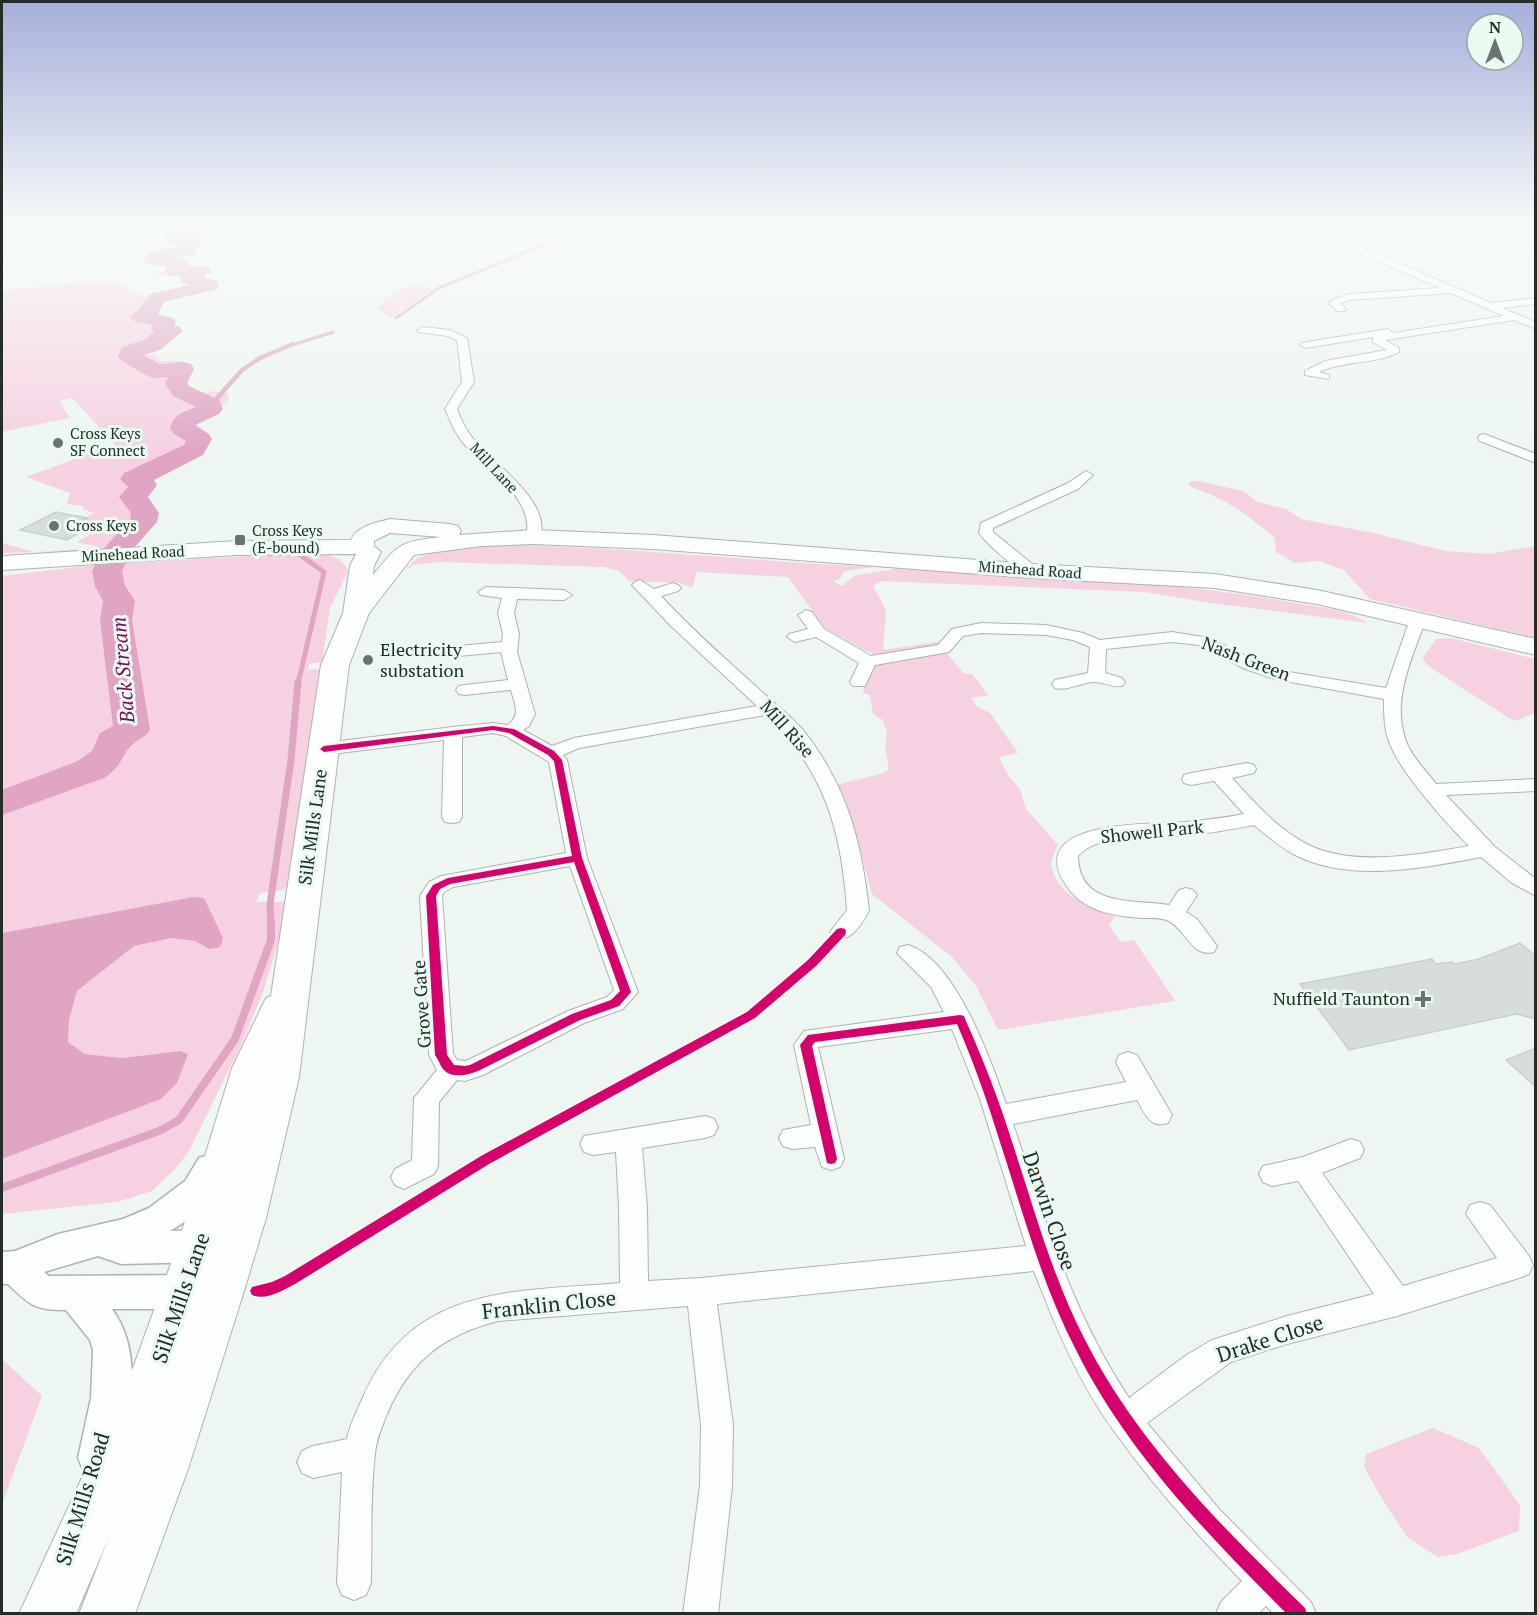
<svg xmlns="http://www.w3.org/2000/svg" width="1537" height="1615" viewBox="0 0 1537 1615" font-family="'PT Serif',serif">
<style>
.green{fill:#f5d1e2}
.water{fill:#e0a5c3}
.lines{fill:none;stroke-linecap:round;stroke-linejoin:round}
.stream-far4{stroke:#e0a5c3;stroke-width:3}
.stream-far3{stroke:#e0a5c3;stroke-width:4.5}
.stream-far2{stroke:#e0a5c3;stroke-width:5}
.stream-far1{stroke:#e0a5c3;stroke-width:7}
.stream{stroke:#e0a5c3;stroke-width:8}
.river{fill:#e0a5c3;fill-rule:evenodd}
.building{fill:#d7deda;stroke:#c9d0cc;stroke-width:1.5}
.minor-casing{stroke:#adb3b0;stroke-width:2}
.tertiary-casing{stroke:#adb3b0;stroke-width:3}
.primary-casing{stroke:#adb3b0;stroke-width:2}
.minor{fill:#fcfefd;fill-rule:evenodd}
.tertiary{fill:#fcfefd;fill-rule:evenodd}
.primary{fill:#fcfefd;fill-rule:evenodd}
.cycleway-casing{stroke:#e9faf0;stroke-width:4}
.cycleway{fill:#d6006c;fill-rule:evenodd}
.poi-dot{fill:#6c736e;stroke:#e9faf0;stroke-width:2}
.labels{text-anchor:middle;stroke-width:6;stroke-linejoin:round;paint-order:stroke}
.far-poi-label{font-size:15px;fill:#262c28;stroke:#e9faf0;text-anchor:start}
.far-street-label{font-size:15px;fill:#262c28;stroke:#e9faf0}
.poi-label{font-size:18px;fill:#262c28;stroke:#e9faf0;text-anchor:start}
.street-label{font-size:18px;fill:#262c28;stroke:#e9faf0}
.water-label{font-size:20px;font-style:italic;fill:#790d51;stroke:#e9faf0}
.near-street-label{font-size:21px;fill:#262c28;stroke:#e9faf0}
</style>
<rect width="100%" height="100%" fill="#edf6f1"/>
<!-- green -->
<g class="green">
<path d="M194,228H237L205,231L190,235L206,239L189,251L160,257L191,261L189,265L209,269L198,277L213,283L211,287C193,293 158,290 153,312L148,315L169,320L171,327L177,328L179,333L139,351L137,354L156,355L161,361H180L191,364L192,369L185,384L202,395L212,391L228,393L229,399C218,411 202,413 195,428L203,438L186,463L157,472L152,480V490L142,499C152,517 152,528 138,544L107,547L105,550L2,553V543L34,552L103,548L77,542L91,534L81,531L88,527L75,524L94,513L83,509V506L67,504L70,493L26,477L115,444L72,398L59,401L70,418L2,432V290L113,281L149,298L150,295L201,286L202,284L186,283L180,276H156L155,273L171,268L172,265L149,262L151,255L174,251L187,242L165,238Z"/>
<path d="M411,285L436,288L391,318L375,308L384,303L380,302Z"/>
<path d="M1198,481L1243,491L1257,502L1286,509L1301,519L1373,533L1445,551L1490,554L1535,546V638L1370,599L1344,570L1319,561L1295,563L1276,552L1275,538C1245,513 1226,499 1189,486V482Z"/>
<path d="M514,545C634,548 754,561 874,567L845,571L838,580L832,581L842,586L856,575L897,569C1028,577 1160,579 1289,602C1315,607 1346,608 1368,623L1211,603L1144,592L881,581L873,586L886,610L883,650L938,642L963,673L972,674L988,695L971,698L976,706L990,713L1018,753L999,757L1009,777L1020,789L1026,809L1058,845C1055,851 1050,861 1052,868C1058,897 1091,906 1115,917L1109,925L1121,942L1134,940L1175,1001L998,1030L976,986L952,957L872,894L852,819L836,785L884,773L889,769L885,747L887,733L883,720L873,714L870,695L863,693L867,674L878,662L871,652L864,650L825,628L788,577L697,572L692,588L680,583L629,581L619,571L604,567L439,562L414,565L406,570C409,567 412,562 415,560C432,547 492,546 514,545Z"/>
<path d="M318,552C330,555 343,558 348,571L330,608L322,662L309,664L308,670L319,669L290,883L284,890L260,893L256,902H286L280,936L263,992L243,1041L189,1151L175,1169L152,1191L117,1202L2,1214V1159L160,1099L177,1083L180,1051L122,1058L85,1054L68,1042L69,1020L77,991L134,946L172,938L195,941L209,949L193,897L2,933V576L96,565Z"/>
<path d="M1451,638L1535,659V713L1514,721L1431,668L1422,659L1436,639Z"/>
<path d="M2,1359L42,1396L2,1504Z"/>
<path d="M1433,1428L1479,1448L1520,1505L1519,1531L1457,1554L1438,1557L1408,1538L1381,1497L1364,1467L1366,1454Z"/>
</g>
<!-- water -->
<path class="water" d="M193,897L204,898L223,938L220,947L209,949L195,941L172,938L134,946L77,991L69,1020L68,1042L85,1054L122,1058L180,1051L188,1054L177,1083L161,1099L2,1159V933Z"/>
<g class="lines">
<!-- stream-far4 -->
<g class="stream-far4">
<path d="M396,318L439,288L541,246L569,228"/>
<path d="M289,346L333,332"/>
</g>
<!-- stream-far3 -->
<path class="stream-far3" d="M211,405L242,370L260,358L293,344"/>
<!-- stream-far2 -->
<path class="stream-far2" d="M298,684L324,572L299,554"/>
<!-- stream-far1 -->
<path class="stream-far1" d="M271,924L270,904L291,760L298,682"/>
<!-- stream -->
<path class="stream" d="M2,1188L159,1131L179,1120L235,1039L271,940V922"/>
<!-- river -->
<path class="river" d="M190,228H211L199,236L205,240L196,248L194,254L175,258L186,260L188,266L208,267L211,271L204,277L217,281L219,285L217,289L164,302L158,314L173,318L176,322L174,325L180,327L183,331L160,350L144,355L160,364L183,362L191,364L194,369L187,383L189,386L219,400L223,409L219,414L195,425L209,434L212,439L203,455L154,480L157,485L148,497L159,513L157,522L133,549L122,571L125,586L135,601L132,620L150,730C145,738 138,739 132,745C121,755 123,766 104,778L2,815V790L78,761L92,751L100,733L113,726L100,620L103,601L95,586L92,571L106,546L130,520L131,513L119,497L128,487L120,479L124,473L184,445L186,441L173,433L170,428C174,414 184,412 196,407L173,396L165,383L168,377C161,377 154,379 148,376C142,373 121,361 118,357L122,347L144,340L154,332L151,328L152,325L133,321L130,317L141,307L150,294L189,285L183,283L180,277L167,276L165,272L166,267L146,263L143,259L150,252L177,247L179,244L168,243L163,236L166,232Z"/>
</g>
<!-- building -->
<g class="building">
<path d="M56,512L87,518L75,524L89,527L67,540L20,530Z"/>
<path d="M1520,943L1536,956V1019L1516,1014L1349,1050L1300,984L1432,959L1436,964L1452,962L1455,964L1479,959Z"/>
<path d="M1536,1048V1087L1506,1060Z"/>
</g>
<g class="lines">
<!-- minor casing -->
<g class="minor-casing">
<g id="minor">
<path d="M1321,228H1330L1361,247L1491,303L1536,298V304L1502,308L1536,322V329L1514,320L1385,340L1399,348V352C1374,365 1344,360 1319,372L1329,375V379L1305,375V371L1325,361L1387,350L1373,342V337L1305,348L1300,345L1301,343L1388,329L1393,333L1504,316L1451,293L1350,300L1340,303L1346,309L1345,311H1337L1328,302L1349,294L1440,288L1355,251Z"/>
<path d="M422,327L450,330L467,338L474,382L457,409C461,420 467,432 475,441C494,463 557,507 538,540H528L526,537C536,498 486,471 465,445C457,436 451,424 447,413L445,409L462,382L457,340L448,336L418,332L417,330Z"/>
<path d="M1484,434L1536,454V463L1480,441L1478,438L1480,435Z"/>
<path d="M1086,471L1093,475L1078,489L993,528V532L1037,568L1039,571L1037,574C1023,578 988,545 979,533L981,523L1068,483Z"/>
<path d="M640,580L654,589L673,583L678,585L681,588L678,591L661,596C692,630 727,660 761,691C774,703 790,715 802,729C846,783 862,842 869,911C861,925 851,943 833,938L830,932L847,910C842,832 824,769 766,715L579,748L563,755L567,760L587,858L638,992L623,1009L584,1023L483,1075L465,1081L457,1080L439,1102L438,1166L434,1174L404,1189L395,1185L391,1177L395,1169L412,1160L414,1098L437,1070L429,1055L420,896L429,882L441,876L566,853L549,762L506,736L493,733L462,737V817L459,822L452,823L445,822L442,817L444,740L324,755L318,753L315,749L318,745L324,743L453,727L493,723L508,725C521,715 515,705 511,690L465,695L459,694L456,690L459,686L465,685L508,680L501,652L448,657L440,652L448,647L502,642L503,634L498,613L502,598L481,595L478,592L486,587L564,590L572,595L564,600L517,599L514,613L519,634L517,652L535,714L529,726L523,730L552,746L574,738L757,706L670,625L635,588L632,585L635,582ZM570,866L614,990L607,997L568,1011L466,1061L457,1060L453,1054L442,896L444,892L453,887Z"/>
<path d="M806,610L812,612L824,629L871,656L938,645L952,629L981,623L1046,625L1083,633L1100,640L1172,632L1209,638L1257,661L1283,671L1386,688L1410,619L1418,614L1424,616L1426,619C1412,659 1389,703 1408,746C1415,760 1427,772 1436,784L1536,779V791L1446,795L1495,847L1536,879V896L1512,883L1481,857C1422,868 1351,883 1295,855C1280,847 1267,836 1254,825C1233,829 1211,833 1190,835C1159,838 1100,831 1078,856C1079,908 1133,899 1169,905L1179,890L1186,888L1193,890L1197,895L1186,912L1197,919L1217,946L1214,952C1192,958 1186,930 1169,921C1161,917 1150,918 1142,918C1113,916 1082,911 1066,885C1060,876 1055,866 1058,855C1067,821 1158,824 1185,822C1205,820 1224,818 1244,814L1214,781L1191,785L1184,783L1182,779L1184,775L1191,773L1247,763L1254,765L1256,769L1254,773L1232,778C1255,803 1279,831 1311,846C1355,867 1423,854 1469,846C1447,824 1401,773 1390,744C1384,731 1384,713 1384,699L1274,679L1245,669L1199,645L1172,642L1106,649L1105,673L1122,678L1125,682L1122,686C1112,688 1103,681 1093,682C1080,683 1068,691 1055,688L1052,684L1055,680L1088,673L1090,647L1073,640L1046,635L981,633L963,636L949,652L875,665L865,686H853L850,682L859,663L816,637L795,642L787,637L789,634L808,629L798,615Z"/>
<path d="M908,945C955,959 991,1060 1006,1104L1126,1082L1116,1062L1119,1055L1128,1052L1137,1055L1172,1115L1168,1123C1150,1129 1145,1114 1137,1100L1013,1124C1047,1223 1070,1309 1129,1398L1185,1356L1212,1340L1287,1316L1374,1294L1298,1181L1272,1186L1263,1182L1259,1174L1263,1166L1303,1157L1351,1139L1360,1142L1364,1150L1360,1158L1322,1173L1403,1286L1497,1258L1466,1214L1470,1205L1480,1202L1490,1205L1529,1256L1533,1265L1529,1274L1519,1278L1397,1316L1287,1344L1231,1362L1147,1423L1219,1509L1311,1602L1316,1614H1274L1266,1606L1258,1614H1216L1221,1602L1242,1581C1196,1534 1152,1484 1114,1431C1079,1383 1055,1326 1034,1271L717,1304L733,1425L732,1486L718,1614H683L700,1486L701,1425L688,1306L498,1321C443,1335 409,1362 387,1414C382,1427 376,1440 375,1454C370,1496 372,1540 371,1583L366,1595L354,1600L342,1595L337,1583L342,1472L313,1478L302,1473L297,1462L302,1451L313,1446L347,1439C350,1424 357,1411 363,1397C413,1284 514,1292 620,1283L619,1207L616,1152L593,1155L584,1152L580,1144L584,1136L705,1116L714,1119L718,1127L714,1135L705,1138L642,1148L647,1207L648,1281L701,1278L1026,1246L980,1099L952,1029L818,1047L844,1159L840,1167L831,1170L822,1167L815,1147L792,1149L783,1146L779,1138L783,1130L811,1125L794,1045L804,1031L944,1012L931,987L897,953L900,947Z"/>
</g>
</g>
<!-- tertiary casing -->
<g class="tertiary-casing">
<path id="tertiary" d="M211,1154L223,1158L227,1168C214,1195 197,1216 170,1231L209,1230L221,1235L226,1246L221,1257L209,1262L121,1264L98,1256L44,1272L49,1276L191,1275L204,1280L209,1292L204,1304L191,1309H112C145,1353 131,1425 112,1472L98,1478L84,1472L78,1458L91,1398L93,1350L90,1340L66,1310C34,1310 30,1305 8,1284H2V1252L15,1251L58,1234L123,1219L149,1208L185,1181L199,1158Z"/>
</g>
<!-- primary casing -->
<g class="primary-casing">
<path id="primary" d="M390,519L450,524L458,526L461,531L459,535L533,530L653,535L1032,564L1215,574L1317,590L1536,639V655L1317,604L1215,588L1032,578L653,549L533,544L481,546L414,555L369,613L349,665L299,1077L266,1218L244,1291L188,1469L135,1614H79L109,1537L76,1614H19L134,1365L177,1247L232,1068L266,998L271,996L321,665L343,613L350,566L356,554L236,555L2,570V556L236,541L351,540C358,525 376,523 390,519ZM390,533L441,537C399,542 400,543 373,575L374,566L381,552L374,546V541Z"/>
</g>
<!-- minor -->
<use href="#minor" class="minor"/>
<!-- tertiary -->
<use href="#tertiary" class="tertiary"/>
<!-- primary -->
<use href="#primary" class="primary"/>
<!-- cycleway casing -->
<g class="cycleway-casing">
<g id="cycleway">
<path d="M493,726L514,729L554,751L562,760L582,858L631,992L619,1006L580,1020L478,1071C468,1075 451,1079 443,1069C440,1065 438,1059 435,1055L426,896L433,885L448,878L572,856L554,761L548,755L509,733L493,730L324,752L320,749L324,746ZM574,862L620,991L611,1000L572,1014L470,1065L465,1066L454,1065L447,1055L436,896L440,889L450,884Z"/>
<path d="M841,928L845,929L846,932L845,935L816,966L755,1018L489,1164L295,1284C283,1290 266,1301 252,1295L250,1291L252,1287L272,1282L285,1276L481,1156L747,1012L808,960L837,929Z"/>
<path d="M960,1015L964,1016L965,1019C983,1059 999,1100 1012,1142C1034,1208 1052,1276 1084,1338C1137,1443 1222,1527 1305,1608L1307,1614H1287C1207,1534 1126,1451 1075,1348C1041,1282 1022,1209 999,1139C987,1100 973,1061 957,1024L815,1042L812,1046L837,1159L835,1163L831,1164L827,1163L800,1045L808,1035Z"/>
</g>
</g>
<!-- cycleway -->
<use href="#cycleway" class="cycleway"/>
</g>
<!-- sky -->
<linearGradient id="sky" x2="0" y2="1"><stop stop-color="#a5aed9"/><stop offset="0.5" stop-color="#f7fbf9"/><stop offset="1" stop-color="#f7fbf9" stop-opacity="0"/></linearGradient>
<rect width="1537" height="454" fill="url(#sky)"/>
<!-- markers -->
<g class="poi-dot">
<circle cx="58" cy="443" r="6"/>
<circle cx="54" cy="526" r="6"/>
<rect x="234" y="534" width="12" height="12" rx="3"/>
<circle cx="368" cy="660" r="6"/>
<path d="M1420 990h6v6h6v6h-6v6h-6v-6h-6v-6h6z"/>
</g>
<g class="labels">
<!-- far-poi labels -->
<g class="far-poi-label">
<text x="70" y="439">Cross Keys<tspan x="70" dy="17">SF Connect</tspan></text>
<text x="66" y="531">Cross Keys</text>
<text x="252" y="536">Cross Keys<tspan x="252" dy="17">(E-bound)</tspan></text>
</g>
<!-- far-street labels -->
<g class="far-street-label">
<text transform="translate(494 468) rotate(47)" y="5">Mill Lane</text>
<text transform="translate(133 554) rotate(-3)" y="5">Minehead Road</text>
<text transform="translate(1030 570) rotate(4)" y="5">Minehead Road</text>
</g>
<!-- poi labels -->
<g class="poi-label">
<text x="380" y="656">Electricity<tspan x="380" dy="21">substation</tspan></text>
<text x="1410" y="1005" text-anchor="end">Nuffield Taunton</text>
</g>
<!-- street labels -->
<g class="street-label">
<text transform="translate(1246 659) rotate(21)" y="6">Nash Green</text>
<text transform="translate(787 729) rotate(48)" y="6">Mill Rise</text>
<text transform="translate(313 827) rotate(-82)" y="6">Silk Mills Lane</text>
<text transform="translate(1152 832) rotate(-6)" y="6">Showell Park</text>
<text transform="translate(422 1004) rotate(-94)" y="6">Grove Gate</text>
</g>
<!-- water labels -->
<g class="water-label">
<text transform="translate(123 670) rotate(-95)" y="7">Back Stream</text>
</g>
<!-- near-street labels -->
<g class="near-street-label">
<text transform="translate(1049 1211) rotate(71)" y="7">Darwin Close</text>
<text transform="translate(181 1298) rotate(-71)" y="7">Silk Mills Lane</text>
<text transform="translate(549 1305) rotate(-6)" y="7">Franklin Close</text>
<text transform="translate(1270 1339) rotate(-18)" y="7">Drake Close</text>
<text transform="translate(83 1499) rotate(-73)" y="7">Silk Mills Road</text>
</g>
</g>
<!-- border -->
<rect width="1537" height="1615" fill="none" stroke="#262c28" stroke-width="6"/>
<!-- north arrow -->
<g transform="translate(1495 42)"><circle r="28" fill="#e9faf0" stroke="#9ba8a0" stroke-width="1.5"/>
<path d="M0-4.5L10 22L0 15L-10 22Z" fill="#6c736e"/>
<text y="-9" font-size="16" font-weight="bold" text-anchor="middle" fill="#262c28">N</text>
</g>
</svg>
